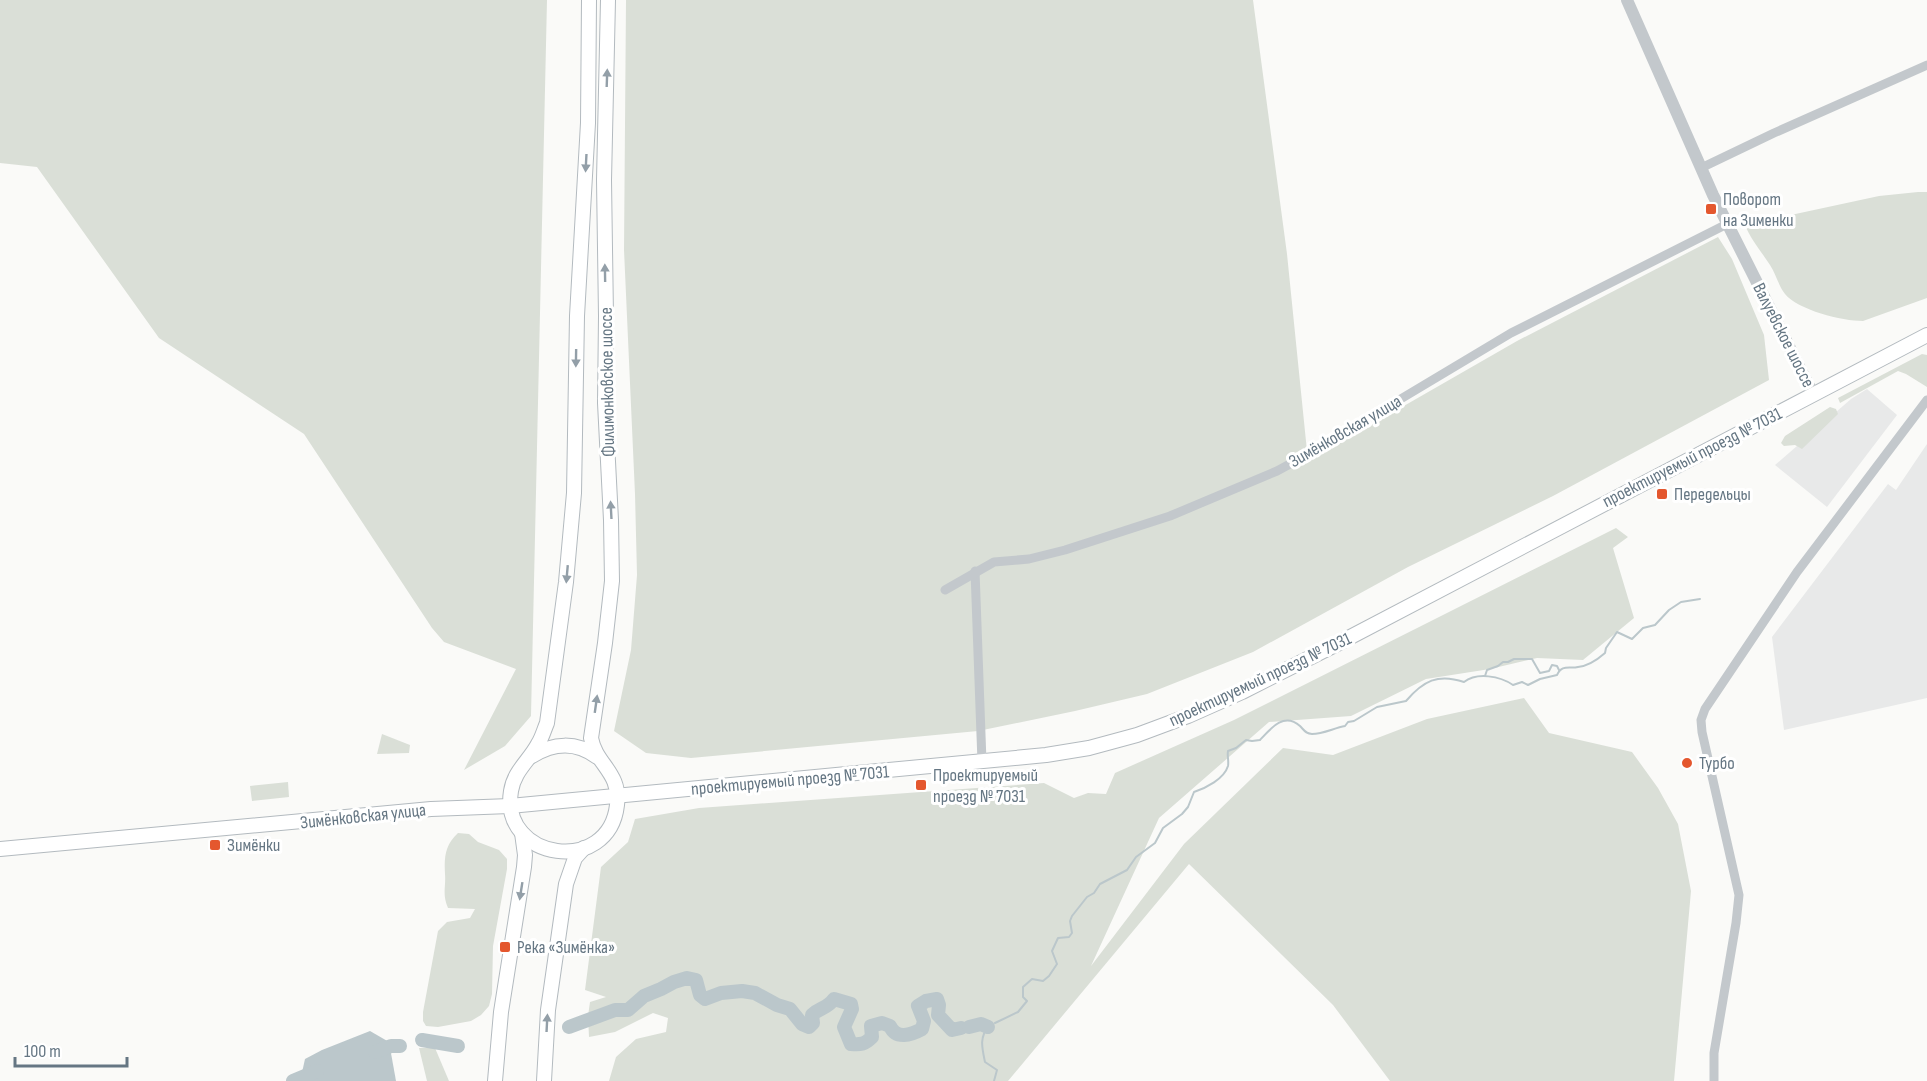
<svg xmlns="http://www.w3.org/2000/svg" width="1927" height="1081" viewBox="0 0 1927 1081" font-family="'Sofia Sans Condensed',sans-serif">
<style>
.built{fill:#e8e9e9}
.green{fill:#dadfd7}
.water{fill:#bbc7cb}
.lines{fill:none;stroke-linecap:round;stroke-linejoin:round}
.stream{stroke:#bbc7cb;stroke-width:2}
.river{stroke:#bbc7cb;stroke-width:14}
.secondary-casing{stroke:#b3babf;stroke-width:16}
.minor{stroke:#c3c8cc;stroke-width:9}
.tertiary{stroke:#c3c8cc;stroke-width:12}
.secondary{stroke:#fff;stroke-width:14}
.oneway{fill:#939fa8}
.poi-dot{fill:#e4572e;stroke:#fff;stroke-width:2}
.labels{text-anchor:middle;stroke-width:6;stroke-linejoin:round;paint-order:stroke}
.poi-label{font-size:18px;fill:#657683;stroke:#fff;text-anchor:start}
.street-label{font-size:18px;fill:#657683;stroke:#fff}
</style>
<rect width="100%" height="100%" fill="#fafaf8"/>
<!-- built -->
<g class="built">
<path d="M1867,389L1897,415L1827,507L1775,465L1851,399Z"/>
<path d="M1927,444V698L1784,730L1772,637L1888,484L1896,490Z"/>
</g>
<!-- green -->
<g class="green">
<path d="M0,0H547L531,716L505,746L464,770L516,669L444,642L432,628L304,434L159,338L37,167L0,163Z"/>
<path d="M626,0H1253L1287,254L1308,461L1517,341L1718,237L1732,259L1764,335L1769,380L1553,496L1408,567L1253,652L1147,694L1075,711L978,731L691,758L646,753L614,731L631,650L637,575L635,494L624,250Z"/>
<path d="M1918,192H1927V298L1863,321C1842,321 1798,310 1785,294C1778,285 1776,274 1770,265C1761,251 1751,240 1745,225L1879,196Z"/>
<path d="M1922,354L1927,355V387L1906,374L1898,371L1840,403L1838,398Z"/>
<path d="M1830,407L1836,409L1838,414L1802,449L1795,445L1784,446L1781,443L1785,436Z"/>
<path d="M1616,528L1628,537L1613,548L1634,618L1583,660L1537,658L1490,669L1426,679L1351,716L1269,722L1159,818L1091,966L1184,844L1283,748L1333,755L1427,719L1524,698L1549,733L1632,752L1658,788L1678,824L1691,891L1674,1081H1390L1333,1005L1189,864L1008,1081H609L616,1057L636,1039L666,1032L668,1018L653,1013L615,1032L589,1037L588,1016L590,1002L606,997L585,990L601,867L628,842L635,819L699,808L1044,783L1074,798L1088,793L1106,794L1115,773L1234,720Z"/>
<path d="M382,734L410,745L409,753L377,754Z"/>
<path d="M288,782L289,797L252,801L250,786Z"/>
<path d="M458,833L469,834L478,842L499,850L507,859V869L493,946L492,994L489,1006L481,1015L471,1021L438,1027L426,1026L423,1021V1012L438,931L447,922L470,918L475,909L448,908C442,894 446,888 445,874C444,857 445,845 458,833Z"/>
<path d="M419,1048H435L449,1081H427Z"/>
</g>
<!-- water -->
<path class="water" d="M370,1031L389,1042L396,1081H306L301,1077L305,1059L322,1050Z"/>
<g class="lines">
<!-- stream -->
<g class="stream">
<path d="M1485,676L1487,670L1498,666L1503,662H1508L1514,659H1532L1540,673L1549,671L1552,665L1557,666L1559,670"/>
<path d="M995,1023L1018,1012L1027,1001L1023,997V987L1032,979L1043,981L1049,976L1057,964L1052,951L1058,938L1069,937L1072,933L1070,921L1072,916L1087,897L1094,893L1100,884L1127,870L1136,857L1155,843L1163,828L1182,814L1188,807L1194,792C1206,788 1224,779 1228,766C1229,761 1227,756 1228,751L1236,748L1246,740L1252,741L1260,740C1271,728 1284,712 1300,726C1304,730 1306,734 1312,734C1323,734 1334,728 1345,726L1348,722L1354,721L1377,707L1406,701C1423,681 1438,673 1464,682C1477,672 1500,676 1513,685L1522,682L1528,685L1540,679L1557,675C1562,664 1569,669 1578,667C1588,666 1597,660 1605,653L1606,648L1617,632L1632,639L1643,628L1655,625L1669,610L1681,602L1700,599"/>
<path d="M989,1026C979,1037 982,1048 985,1062L997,1070L994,1081"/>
</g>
<!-- river -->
<g class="river">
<path d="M569,1027L615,1010H628L644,996L661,989L674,982L687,978L696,980L700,995L705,999L721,993L742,991L755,993L777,1005L790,1009L802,1024L809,1027L813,1023L812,1015C820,1007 827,1009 834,999L851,1004L852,1009L844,1027L851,1044C861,1045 865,1044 872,1037L871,1026L882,1023L890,1026C896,1040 911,1035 922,1029L924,1021L918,1006L926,1001L937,999L939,1005L938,1015L952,1030L961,1028"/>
<path d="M969,1027L981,1024L988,1027"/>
<path d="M422,1040L458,1046"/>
<path d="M375,1052L391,1046H400"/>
<path d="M293,1081L317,1071"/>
</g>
<!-- secondary casing -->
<g class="secondary-casing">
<g id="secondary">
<path d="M589,0L588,123L577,316L574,493L566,582L547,723C544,730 542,738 538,744C529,761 514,771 511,791C500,861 609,876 617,805C621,772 596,765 591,738L605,643L612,581L611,520L605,403L606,316L604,180L608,0"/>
<path d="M532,756C553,743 576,741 597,757"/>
<path d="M0,849L431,809L510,806L1046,755L1089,748L1137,735L1188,716L1242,692L1337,644L1927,335"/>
<path d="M495,1081L501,1012L524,867L525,855L522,833"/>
<path d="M544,1081L548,1010L566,884L575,858L584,848"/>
</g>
</g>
<!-- minor -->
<g class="minor">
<path d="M1701,168L1774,133L1927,65"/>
<path d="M975,571L982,762"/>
<path d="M945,590L994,562L1029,559L1065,550L1170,516L1277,471L1312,452L1511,333L1727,224"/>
<path d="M1714,1081V1053L1736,923L1739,895L1702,732L1701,720L1705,709L1797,572L1927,400"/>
</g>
<!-- tertiary -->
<path class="tertiary" d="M1627,0L1713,195L1813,394"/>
<!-- secondary -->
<use href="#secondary" class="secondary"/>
</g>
<!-- one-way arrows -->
<defs><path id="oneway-solid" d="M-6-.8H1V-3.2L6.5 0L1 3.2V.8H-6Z" transform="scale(1.5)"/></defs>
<g class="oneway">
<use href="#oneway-solid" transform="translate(607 78) rotate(-88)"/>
<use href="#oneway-solid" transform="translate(586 163) rotate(93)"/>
<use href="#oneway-solid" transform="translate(605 273) rotate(-91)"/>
<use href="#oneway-solid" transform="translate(576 358) rotate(91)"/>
<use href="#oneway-solid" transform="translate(611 510) rotate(-93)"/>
<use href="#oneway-solid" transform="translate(567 574) rotate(95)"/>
<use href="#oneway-solid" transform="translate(596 704) rotate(-82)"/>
<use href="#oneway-solid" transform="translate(521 891) rotate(99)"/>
<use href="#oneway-solid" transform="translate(547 1023) rotate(-87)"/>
</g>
<!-- markers -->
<g class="poi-dot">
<rect x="1705" y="203" width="12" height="12" rx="3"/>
<rect x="1656" y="488" width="12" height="12" rx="3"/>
<circle cx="1687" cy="763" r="6"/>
<rect x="915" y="779" width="12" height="12" rx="3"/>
<rect x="209" y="839" width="12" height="12" rx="3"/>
<rect x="499" y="941" width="12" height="12" rx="3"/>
</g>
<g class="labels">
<!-- poi labels -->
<g class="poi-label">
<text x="1723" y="205">Поворот<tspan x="1723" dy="21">на Зименки</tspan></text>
<text x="1674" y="500">Передельцы</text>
<text x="1699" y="769">Турбо</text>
<text x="933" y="781">Проектируемый<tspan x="933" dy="21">проезд № 7031</tspan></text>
<text x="227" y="851">Зимёнки</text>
<text x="517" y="953">Река «Зимёнка»</text>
</g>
<!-- street labels -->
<g class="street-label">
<text transform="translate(1784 335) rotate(63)" y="6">Валуевское шоссе</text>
<text transform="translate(607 382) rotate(-91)" y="6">Филимонковское шоссе</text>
<text transform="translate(1345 431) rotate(-30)" y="6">Зимёнковская улица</text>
<text transform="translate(1692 457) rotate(-27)" y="6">проектируемый проезд № 7031</text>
<text transform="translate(1260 679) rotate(-25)" y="6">проектируемый проезд № 7031</text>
<text transform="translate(790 780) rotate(-5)" y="6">проектируемый проезд № 7031</text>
<text transform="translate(363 816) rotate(-6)" y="6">Зимёнковская улица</text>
</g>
</g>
<!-- scale -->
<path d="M15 1057v9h112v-9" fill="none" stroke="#657683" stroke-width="3"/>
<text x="24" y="1057" font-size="18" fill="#657683" stroke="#ffffff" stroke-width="4.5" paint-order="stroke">100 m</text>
</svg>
